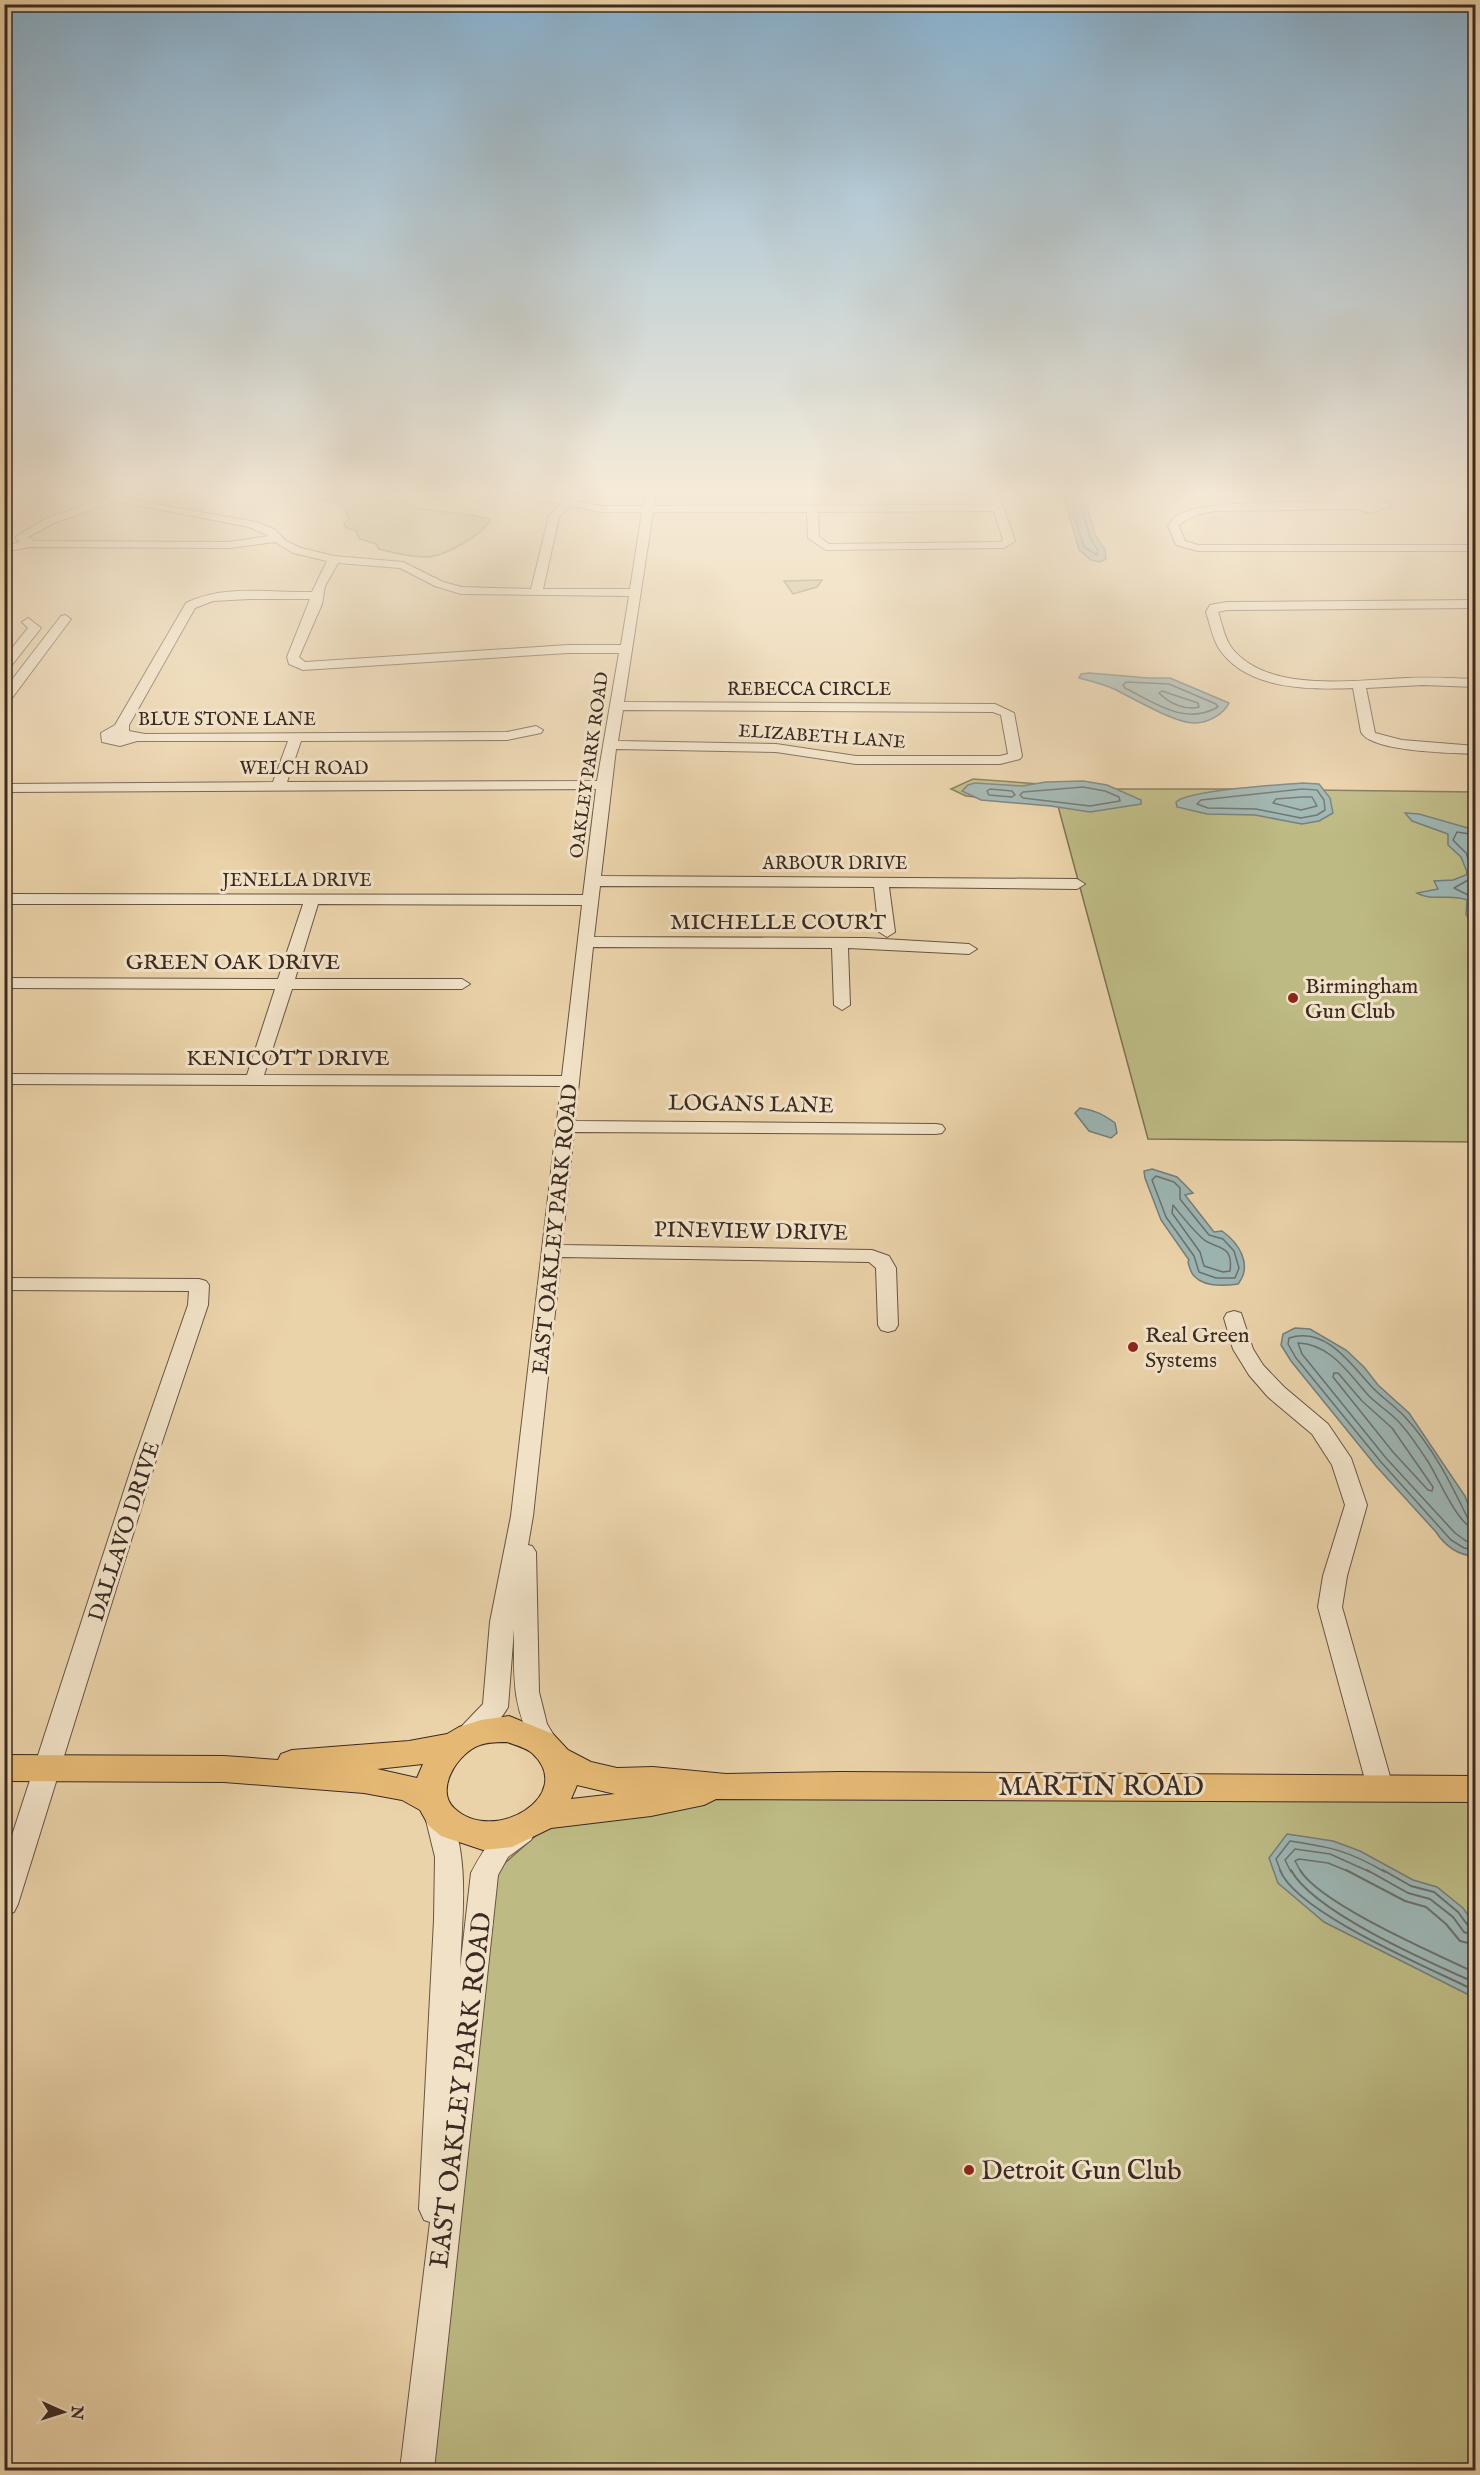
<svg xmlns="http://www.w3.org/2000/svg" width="1480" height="2475" viewBox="0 0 1480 2475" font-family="'IM FELL English',serif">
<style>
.green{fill:#bdba83;stroke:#7c7253;stroke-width:1.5}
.water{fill:#9cb5b3;stroke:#757d79;stroke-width:1.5}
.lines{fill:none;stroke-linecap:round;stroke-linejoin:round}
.shore-far1{stroke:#6c706b;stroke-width:1.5}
.shore{stroke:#6c706b;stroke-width:2}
.minor-casing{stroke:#675444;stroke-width:2}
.major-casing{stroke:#3b2a23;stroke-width:2}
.minor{fill:#f1e2c7;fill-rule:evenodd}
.major{fill:#e5b974;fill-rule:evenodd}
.poi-dot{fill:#8f2418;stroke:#f1e2c7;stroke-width:2}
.labels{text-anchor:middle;stroke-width:6;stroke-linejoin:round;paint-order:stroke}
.far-street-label{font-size:18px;fill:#3b2a23;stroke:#f1e2c7}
.street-label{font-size:22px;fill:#3b2a23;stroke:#f1e2c7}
.poi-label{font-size:22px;fill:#3b2a23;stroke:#f1e2c7;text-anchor:start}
.near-street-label{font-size:27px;fill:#3b2a23;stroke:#f1e2c7}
.near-poi-label{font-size:27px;fill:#3b2a23;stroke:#f1e2c7;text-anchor:start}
</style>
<rect width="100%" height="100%" fill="#ead2a9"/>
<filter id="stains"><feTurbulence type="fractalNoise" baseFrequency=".00333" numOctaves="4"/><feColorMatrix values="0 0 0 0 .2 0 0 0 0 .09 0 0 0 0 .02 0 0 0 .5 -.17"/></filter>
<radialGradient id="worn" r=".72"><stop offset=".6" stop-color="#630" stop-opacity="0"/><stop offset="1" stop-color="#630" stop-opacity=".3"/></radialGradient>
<!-- green -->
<g class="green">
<path d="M214,488H362L389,493L419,509L465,514L490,519C484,535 443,557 426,557C410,557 394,553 379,549L376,544L360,539L356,531L345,527L344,523L349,519L342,505L306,495L284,492L237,495L215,490Z"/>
<path d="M822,580L817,587L793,594L784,581Z"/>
<path d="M973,779L1110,789H1239L1475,792V1142L1148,1139L1058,806L966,796L951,789Z"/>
<path d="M720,1792L1475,1794V2470H428L497,1870L549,1824Z"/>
</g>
<!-- water -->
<g class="water">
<path d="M1076,496L1086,502L1095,535L1105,550L1106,559L1100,562L1091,560L1079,550L1064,497Z"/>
<path d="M1089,673L1148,678H1170L1229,703C1224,714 1208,723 1195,723C1176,724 1133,698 1114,689C1103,684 1091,681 1079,678L1081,674Z"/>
<path d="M1083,781L1107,785L1141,800V804L1090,812L1051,806L981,800L962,791L968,785L975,783L1022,786L1046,782Z"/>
<path d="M1302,783L1319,784L1330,798L1333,813L1319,821L1302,824L1255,815L1207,814L1177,807L1176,802C1189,790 1279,785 1302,783Z"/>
<path d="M1405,813L1419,814L1475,830V930L1466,914L1467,900C1451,893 1432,902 1417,893L1438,889L1434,881L1453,880L1466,875L1467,872L1461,857L1448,845V834L1412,821Z"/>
<path d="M1080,1108C1094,1110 1103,1114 1115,1123L1117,1133L1111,1138L1089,1131L1075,1113Z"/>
<path d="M1152,1169L1177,1177L1193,1193L1185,1195L1214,1232L1222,1231C1239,1243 1253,1265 1238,1284C1225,1286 1204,1287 1194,1276C1191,1273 1189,1266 1188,1262L1189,1260L1161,1220L1145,1178L1144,1171Z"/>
<path d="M1295,1328L1310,1329L1346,1350L1364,1367L1378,1385L1409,1413L1465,1496L1475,1523V1556C1459,1556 1445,1546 1436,1532L1376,1466L1291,1361L1281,1345L1283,1334Z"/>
<path d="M1287,1834L1333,1841L1360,1851L1413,1880L1437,1887L1463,1908L1475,1925V1998L1324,1922L1278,1883L1269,1858Z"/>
</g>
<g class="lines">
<!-- shore-far1 -->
<g class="shore-far1">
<path d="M1073,503L1081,506L1090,537L1098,551L1097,555L1084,547L1073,512Z"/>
<path d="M1126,682L1169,684L1216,704L1218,707C1185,726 1155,703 1125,688L1123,685Z"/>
<path d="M1162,691L1198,703L1199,707C1185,711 1169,703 1159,693Z"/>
<path d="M1083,787L1105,791L1119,797L1120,801L1090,806L1023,798L1020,795L1023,792Z"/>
<path d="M990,789L1012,791L1015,795L1012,797L989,795L987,791Z"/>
<path d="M1302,789L1317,790L1324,800L1325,810L1317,815L1301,818L1256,809L1208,808L1197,804L1201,800Z"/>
<path d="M1302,797H1312L1317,806L1301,810L1273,803L1276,799Z"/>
<path d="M1476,835L1457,832L1453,840L1466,853L1473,872L1470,879L1454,888L1472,897L1474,903L1471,912L1476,920"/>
<path d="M1156,1176L1174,1182L1180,1188V1199L1209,1235L1223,1239L1234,1251L1239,1268L1235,1278H1216L1199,1272L1194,1256L1166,1217L1152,1180Z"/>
<path d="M1173,1205C1182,1216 1191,1228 1202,1238C1214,1250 1234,1242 1230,1271L1223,1272L1204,1266L1200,1252L1172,1213Z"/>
<path d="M1334,1373H1338L1362,1401L1392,1428L1433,1487L1432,1491L1428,1490L1393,1452L1333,1377Z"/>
<path d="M1476,1522L1468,1519C1451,1483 1432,1446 1405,1417C1395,1406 1381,1397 1371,1386C1350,1363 1325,1326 1289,1338L1288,1344L1296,1358L1381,1462L1451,1540L1464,1548L1476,1550"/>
<path d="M1476,1530C1457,1525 1439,1478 1427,1460C1418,1447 1409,1432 1397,1420C1388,1411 1378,1405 1369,1396C1349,1374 1331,1344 1298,1343L1302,1354L1386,1458L1455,1533L1466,1541L1476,1543"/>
<path d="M1281,1872L1276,1859L1290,1841C1331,1847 1349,1851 1385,1872"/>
<path d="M1291,1872L1285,1860L1295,1849L1330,1854L1370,1872"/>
<path d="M1301,1872L1295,1861L1299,1859L1328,1863L1350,1872"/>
</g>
<!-- shore -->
<g class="shore">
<path d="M1280,1870C1296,1913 1432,1969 1476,1991"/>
<path d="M1291,1870C1313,1912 1431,1963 1476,1983"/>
<path d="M1300,1870C1320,1904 1438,1955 1476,1973"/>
<path d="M1346,1870L1405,1901L1426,1907L1446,1924L1460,1941L1476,1945"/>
<path d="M1367,1870L1408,1893L1430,1899L1453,1917L1464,1932L1476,1936"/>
<path d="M1383,1870L1411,1886L1434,1892L1458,1912L1469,1927L1476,1928"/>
</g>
<!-- minor casing -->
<g class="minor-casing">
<g id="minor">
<path d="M103,488H113L118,494L133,500L256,522L274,529L286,541L301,548L334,556L403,562L443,582L462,587L531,589L549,516L560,504L499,491L494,488H512L600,506H643L646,488H656L654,506L992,505L988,492L993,489L998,492L1015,541L1004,548L826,550L808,538L807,512H653L624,702L995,704L1014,713L1022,756L1020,759L1000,764H856L776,752L616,749L601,876L1077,879L1085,884L1077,889L889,887L895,932L887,937L879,932L874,887L600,886L594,937L866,938L969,944L977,949L969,954L848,948L850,1005L842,1010L834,1005L832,948L593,947L575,1121L936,1124L942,1125L945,1129L942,1133L936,1134L574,1132L562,1245L872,1250L889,1256L896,1268L898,1325L895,1330L888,1332L881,1330L878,1325L876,1268L869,1262L561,1257L533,1516L528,1545L532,1546L536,1552L539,1692L547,1724L559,1744L555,1751L546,1754L537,1751C511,1707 514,1678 514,1629L508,1707C503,1717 478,1747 467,1747C467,1747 459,1744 458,1744L454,1737L458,1730L483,1704L490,1622L511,1516L561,1086L4,1084V1074L247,1075L275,989L4,988V978L278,979L303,904H4V894L583,895L596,789L4,792V784L273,782L288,741H137L120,746L102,742L101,733L115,725L186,603C223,584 272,593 312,592L327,561L293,553L275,542L229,548L29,547L4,552V546L20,542L15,538L17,536L47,518L108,497ZM116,501L249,527L269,536L229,542L34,541L28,537L54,523ZM571,506L600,512H642L630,589H543L559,517ZM994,511L1003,540L1001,542L829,544L819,537L818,512ZM338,563L400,568L435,586L461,594L629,596L621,645H568L305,662L299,657L322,604L325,586ZM249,599H310L287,657L289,664L303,670L568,653H619L597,781L287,782L301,741L507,740L541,733L543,730L536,726L507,732L145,734L129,731V725L195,608L213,601ZM623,710L993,712L1001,715L1008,754L1000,756H856L776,744L618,741ZM318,904L582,905L562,1076L264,1075L292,989H462L470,984L462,979H295Z"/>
<path d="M1360,488H1370L1375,498L1391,506L1370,513L1356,509L1214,511C1201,514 1188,516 1179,526L1185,541L1198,545H1476V551H1198L1176,545L1168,526C1170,523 1173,518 1177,516C1202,498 1319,503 1355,503L1365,499Z"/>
<path d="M1476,600V608L1227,610L1218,612C1222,623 1224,637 1231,647C1267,694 1354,680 1406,678C1429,677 1452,678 1476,679V687L1423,685L1366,688L1375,733L1402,740L1476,746V754C1453,753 1371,752 1361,732L1353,688C1309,690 1245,690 1218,647C1212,636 1210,624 1206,612L1210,605L1227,602Z"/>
<path d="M65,615L71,619L9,702L4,703V690L61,616Z"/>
<path d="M28,618L41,628L8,670L4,671V658L28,628L22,622Z"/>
<path d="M4,1278L199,1279L206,1281L209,1285L208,1305L157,1457L18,1904L14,1912L4,1916V1860L135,1457L188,1305L189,1291L4,1290Z"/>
<path d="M1234,1311L1241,1313L1253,1349L1263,1365L1284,1387L1328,1424L1351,1458L1367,1505L1347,1576L1342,1607L1393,1787L1389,1795L1380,1798L1371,1795L1367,1787L1318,1607L1323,1576L1345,1505L1332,1465L1312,1434L1268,1397L1249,1375L1233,1349L1224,1318L1227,1313Z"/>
<path d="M437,1801L446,1804C471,1853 462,1916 460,1969L471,1873C482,1852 503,1814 531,1824L535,1832L531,1840L508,1857L498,1875L434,2470H400L430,2222L424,2220L419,2209L434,1920L435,1857L424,1812L428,1804Z"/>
</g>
</g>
<!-- major casing -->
<g class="major-casing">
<path id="major" d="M509,1716L553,1734L568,1750L591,1762L617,1768L653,1767L726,1774L841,1772L1476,1776V1802L716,1799L704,1805L651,1816L551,1828L512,1847L483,1850L441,1836L429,1826L420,1810L402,1800L364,1793L224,1782L4,1781V1755L224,1756L278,1760L281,1754L292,1750L409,1741L447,1734L459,1727L481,1720ZM507,1742C515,1745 526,1748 532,1753C578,1795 493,1846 454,1808C434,1789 459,1752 480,1745C488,1742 498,1742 507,1742ZM423,1764L417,1778L377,1769ZM577,1785L615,1794L571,1799Z"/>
</g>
<!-- minor -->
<use href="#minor" class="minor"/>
<!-- major -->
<use href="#major" class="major"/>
</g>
<!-- sky -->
<linearGradient id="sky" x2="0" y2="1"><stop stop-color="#89b4d3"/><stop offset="0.59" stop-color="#f6ebd8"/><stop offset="1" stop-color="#f6ebd8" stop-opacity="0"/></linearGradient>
<rect width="1480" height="834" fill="url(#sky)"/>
<!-- markers -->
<g class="poi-dot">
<circle cx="1293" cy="998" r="6"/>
<circle cx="1133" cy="1347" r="6"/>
<circle cx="969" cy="2170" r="6"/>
</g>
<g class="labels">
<!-- far-street labels -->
<g class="far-street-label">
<text x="809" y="695">REBECCA CIRCLE</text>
<text x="227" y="725">BLUE STONE LANE</text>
<text transform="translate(822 736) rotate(4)" y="6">ELIZABETH LANE</text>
<text transform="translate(589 765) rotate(-82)" y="6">OAKLEY PARK ROAD</text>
<text x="304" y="774">WELCH ROAD</text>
<text x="835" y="869">ARBOUR DRIVE</text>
<text x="297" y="886">JENELLA DRIVE</text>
</g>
<!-- street labels -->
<g class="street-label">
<text x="778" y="929">MICHELLE COURT</text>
<text x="233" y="969">GREEN OAK DRIVE</text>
<text x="288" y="1065">KENICOTT DRIVE</text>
<text transform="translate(751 1103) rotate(1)" y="8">LOGANS LANE</text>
<text transform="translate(554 1229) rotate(-84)" y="8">EAST OAKLEY PARK ROAD</text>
<text transform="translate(751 1230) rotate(1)" y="8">PINEVIEW DRIVE</text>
<text transform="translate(123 1531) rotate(-72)" y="8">DALLAVO DRIVE</text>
</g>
<!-- poi labels -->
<g class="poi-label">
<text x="1305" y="993">Birmingham<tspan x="1305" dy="25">Gun Club</tspan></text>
<text x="1145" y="1342">Real Green<tspan x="1145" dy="25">Systems</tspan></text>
</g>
<!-- near-street labels -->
<g class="near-street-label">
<text x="1101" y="1795">MARTIN ROAD</text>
<text transform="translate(460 2090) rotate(-83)" y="9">EAST OAKLEY PARK ROAD</text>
</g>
<!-- near-poi labels -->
<g class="near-poi-label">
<text x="981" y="2179">Detroit Gun Club</text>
</g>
</g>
<!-- margin -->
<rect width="1480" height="2475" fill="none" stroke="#ead2a9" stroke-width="24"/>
<rect x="6" y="6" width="1468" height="2463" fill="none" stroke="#3b2a23" stroke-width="3"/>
<rect x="12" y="12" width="1456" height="2451" fill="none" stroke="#3b2a23" stroke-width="1.5"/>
<!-- north arrow -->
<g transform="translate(63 2412) rotate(93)" stroke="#f1e2c7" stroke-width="4.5" paint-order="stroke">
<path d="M0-4.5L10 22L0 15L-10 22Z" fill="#3b2a23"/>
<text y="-9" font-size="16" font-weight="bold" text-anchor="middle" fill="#3b2a23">N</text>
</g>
<rect width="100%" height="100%" filter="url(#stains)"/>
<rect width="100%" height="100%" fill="url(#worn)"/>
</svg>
